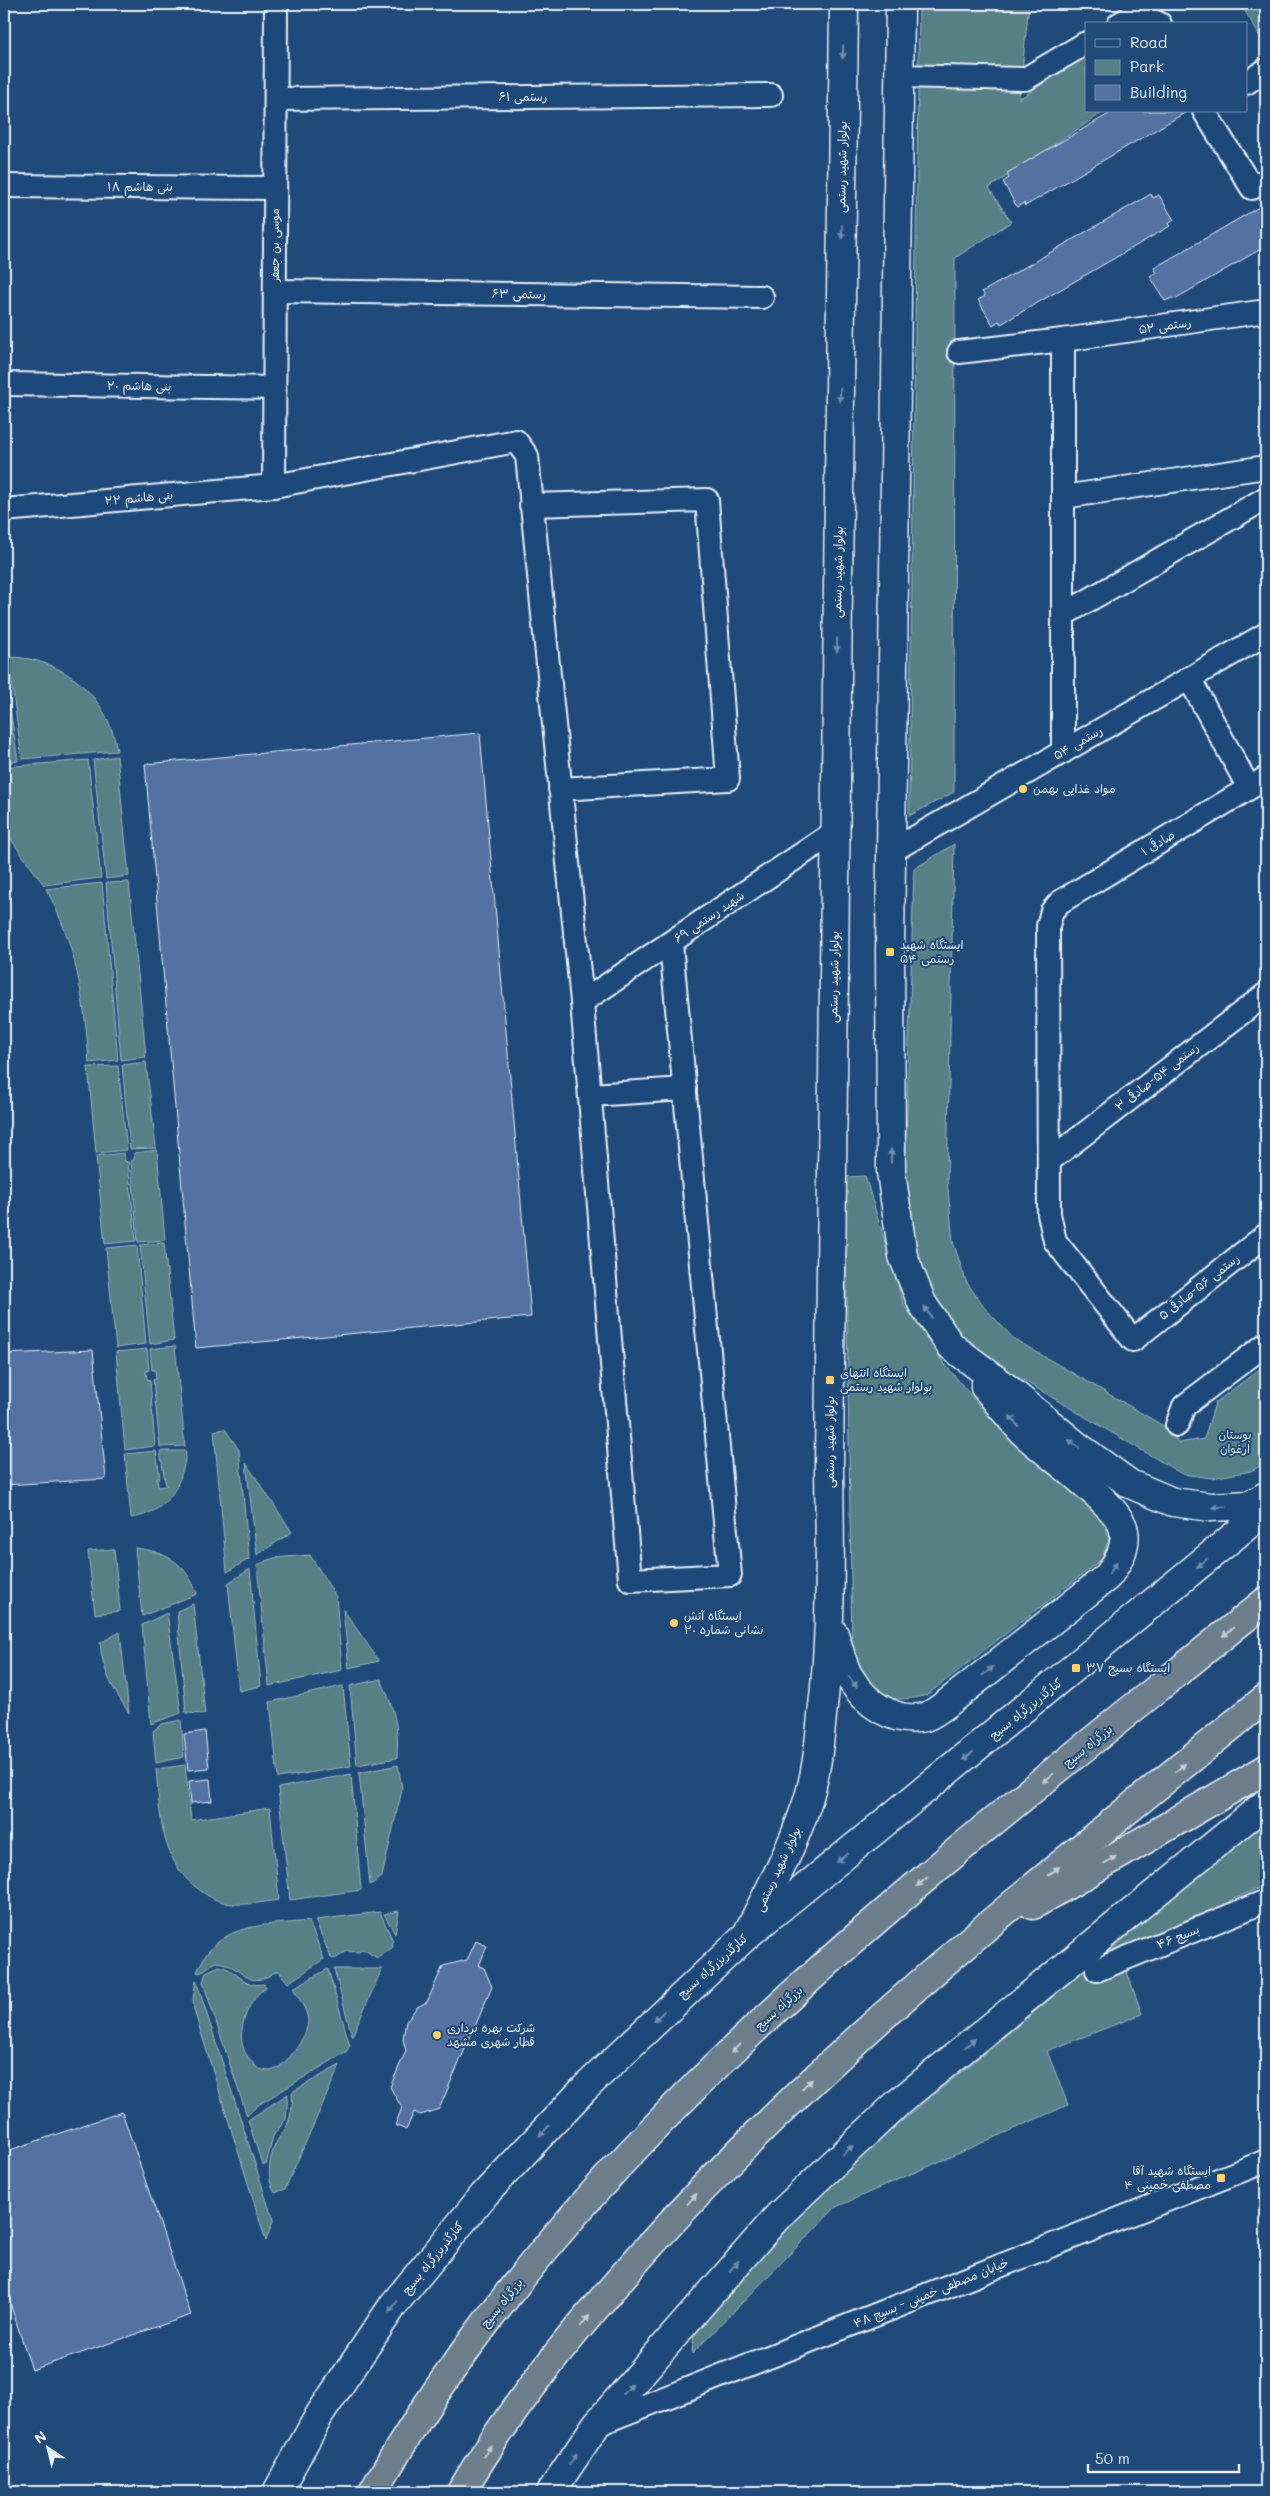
<svg xmlns="http://www.w3.org/2000/svg" width="1270" height="2496" viewBox="0 0 1270 2496" font-family="Mali,'Playpen Sans Arabic',sans-serif">
<style>
.green{fill:#567f86;stroke:#9fb8bf}
.building{fill:#5372a2;stroke:#e8f1f8}
.lines{fill:none;stroke-linecap:round;stroke-linejoin:round}
.street-casing{stroke:#e8f1f8;stroke-width:26}
.secondary-casing{stroke:#e8f1f8;stroke-width:31}
.highway-casing{stroke:#e8f1f8;stroke-width:31}
.street{stroke:#1f4a7a;stroke-width:22}
.secondary{stroke:#1f4a7a;stroke-width:28}
.highway{stroke:#6c7d8c;stroke-width:28}
.oneway{fill:#6f8dac}
.oneway2{fill:#c3ced8}
.poi-dot{fill:#ffd166;stroke:#1f4a7a;stroke-width:2}
.labels{text-anchor:middle;stroke-width:4;stroke-linejoin:round;paint-order:stroke}
.street-label{font-size:12px;fill:#e8f1f8;stroke:#1f4a7a}
.poi-label{font-size:12px;fill:#e8f1f8;stroke:#1f4a7a;text-anchor:start}
.park-label{font-size:12px;fill:#d2e0e7;stroke:#1f4a7a}
</style>
<rect width="100%" height="100%" fill="#1f4a7a"/>
<filter id="ink" filterUnits="userSpaceOnUse"><feTurbulence type="fractalNoise" baseFrequency=".02" numOctaves="2"/><feDisplacementMap in="SourceGraphic" scale="10" xChannelSelector="R" yChannelSelector="G"/><feConvolveMatrix kernelMatrix="1 2 1 2 8 2 1 2 1" color-interpolation-filters="sRGB"/></filter>
<g filter="url(#ink)">
<!-- green -->
<g class="green">
<path d="M919,4H1029L1019,99L1086,56V111H1105L989,188L1011,222L955,258L954,792L909,816Z"/>
<path d="M1241,4H1266V47Z"/>
<path d="M8,657C62,657 109,696 117,751L22,759Z"/>
<path d="M4,667L18,761L4,763Z"/>
<path d="M117,756L129,876L106,879L93,760Z"/>
<path d="M88,760L101,878L44,885L4,830V767Z"/>
<path d="M954,844L947,1179L953,1242L966,1281L983,1306L1014,1339L1167,1428L1179,1443L1204,1439L1215,1403L1266,1364V1463L1251,1471L1212,1478L1182,1474L982,1356L948,1322L930,1290L916,1252L905,1175L914,869Z"/>
<path d="M129,882L146,1057L121,1060L106,883Z"/>
<path d="M102,883L118,1060L89,1063C85,1002 76,943 46,889Z"/>
<path d="M146,1062L156,1148L130,1149L122,1065Z"/>
<path d="M118,1066L127,1150L96,1153L88,1067Z"/>
<path d="M157,1150L165,1240L138,1242L131,1161L134,1160V1153Z"/>
<path d="M124,1153L125,1161L128,1162L136,1241L105,1244L96,1156Z"/>
<path d="M865,1176L904,1305L944,1363L987,1415L1068,1489L1103,1516L1109,1539L1102,1559L927,1695C907,1701 874,1703 863,1679C859,1670 856,1659 852,1649L845,1177Z"/>
<path d="M164,1243L174,1340L150,1344L140,1245Z"/>
<path d="M137,1245L146,1344L116,1348L106,1248Z"/>
<path d="M175,1346L185,1446L160,1447L153,1380L156,1379L155,1370H152L150,1349Z"/>
<path d="M147,1349L149,1370L146,1371L147,1379L150,1380L155,1446L125,1450L116,1352Z"/>
<path d="M225,1429L239,1450L249,1559L227,1572L214,1431Z"/>
<path d="M156,1451L160,1478H157L158,1487L166,1486L160,1451H186C183,1484 168,1513 131,1518L125,1454Z"/>
<path d="M246,1463L292,1532L257,1555Z"/>
<path d="M135,1548C166,1551 187,1564 197,1594L142,1616Z"/>
<path d="M114,1549L120,1611L95,1614L88,1551Z"/>
<path d="M310,1555L336,1597L342,1670L269,1686L257,1565L274,1558Z"/>
<path d="M250,1569L261,1686L239,1691L228,1583Z"/>
<path d="M193,1604L205,1714L186,1713L177,1611Z"/>
<path d="M343,1609L379,1661L349,1668Z"/>
<path d="M167,1613L181,1713L151,1724L142,1625Z"/>
<path d="M120,1632L129,1713C113,1688 103,1674 100,1643Z"/>
<path d="M381,1679C394,1710 399,1724 397,1758L357,1765L350,1686Z"/>
<path d="M343,1686L351,1766L278,1778L270,1702Z"/>
<path d="M181,1720L184,1757L156,1763L153,1731L162,1724Z"/>
<path d="M185,1765L191,1820L270,1808L279,1900C264,1902 248,1905 233,1904C221,1903 210,1898 201,1891C160,1863 160,1815 156,1769Z"/>
<path d="M398,1765L402,1789L382,1877L370,1885L359,1773Z"/>
<path d="M351,1774L361,1890L290,1900L278,1788Z"/>
<path d="M1266,1821V1885L1229,1901L1234,1925L1126,1969L1142,2014L1047,2051L1068,2105L836,2207L692,2354L695,2324L784,2218Z"/>
<path d="M399,1911L395,1934L384,1914Z"/>
<path d="M380,1912L392,1939L393,1947L377,1958L363,1949L359,1952L347,1951L335,1959L331,1958L315,1920Z"/>
<path d="M309,1921L324,1959L288,1983L278,1970C244,1995 246,1964 215,1962L200,1973L197,1972C217,1921 263,1926 309,1921Z"/>
<path d="M219,1966C237,1969 243,1988 264,1984L266,1987C250,1998 237,2027 243,2047C245,2055 253,2063 259,2069C263,2070 267,2071 271,2071C285,2068 309,2035 308,2020C307,2010 298,1997 293,1988L328,1969L350,2046L346,2052L258,2105L247,2116L203,1982L206,1972Z"/>
<path d="M334,1969H382L352,2036Z"/>
<path d="M196,1980L270,2211L274,2218L266,2241L194,2010L193,2000Z"/>
<path d="M340,2065L285,2189L275,2193C266,2179 269,2158 276,2143C279,2136 286,2130 288,2123C292,2112 293,2103 292,2092Z"/>
<path d="M288,2094L286,2119L273,2136L266,2165L262,2164L248,2120Z"/>
</g>
<!-- building -->
<g class="building">
<path d="M1114,111H1188L1025,206L1024,203L1017,207L1003,182L1009,178L1007,173Z"/>
<path d="M1151,194L1153,198L1159,195L1174,220L1168,224L1170,226L1001,324L999,321L993,325L978,300L985,296L982,292Z"/>
<path d="M1266,203V246L1173,300L1172,298L1165,301L1150,276L1157,273L1154,268Z"/>
<path d="M480,733L531,1317L196,1348L145,764Z"/>
<path d="M93,1350L106,1479L4,1485V1354Z"/>
<path d="M205,1731L209,1768L188,1770L184,1734Z"/>
<path d="M210,1779L212,1801L191,1803L189,1781Z"/>
<path d="M476,1941L487,1946L479,1966L484,1968L492,1987L439,2109L420,2115L414,2112L406,2130L395,2125L402,2108L390,2087L406,2051L403,2039L406,2021L417,2007L427,2002L443,1966L467,1960Z"/>
<path d="M122,2112L191,2315L32,2370L4,2285V2152Z"/>
</g>
<g class="lines">
<!-- street casing -->
<g class="street-casing">
<g id="street">
<path d="M1138,13L1160,24"/>
<path d="M1119,24L1138,13L1132,4"/>
<path d="M899,76L1025,79L1086,43"/>
<path d="M1246,83L1266,70"/>
<path d="M276,99L771,95"/>
<path d="M1204,111L1252,188L1266,180"/>
<path d="M4,186L275,188"/>
<path d="M275,291L762,297"/>
<path d="M1063,340V752"/>
<path d="M959,352L1063,340L1266,311"/>
<path d="M4,384L274,388"/>
<path d="M274,486L276,4"/>
<path d="M1063,497L1266,467"/>
<path d="M531,505L707,500L728,779L560,789"/>
<path d="M4,510L274,486L516,441L527,456L582,1002L630,1580L730,1575L671,944"/>
<path d="M1063,615L1266,498"/>
<path d="M1189,678L1249,788"/>
<path d="M1266,778L1060,902L1052,911L1048,926L1049,1214L1055,1241L1133,1340L1266,1235"/>
<path d="M890,852L1266,634"/>
<path d="M582,1002L836,831"/>
<path d="M590,1095L685,1089"/>
<path d="M1049,1161L1266,994"/>
<path d="M1177,1425L1184,1406L1266,1344"/>
<path d="M1097,1970L1266,1901"/>
<path d="M596,2425L1266,2161"/>
</g>
</g>
<!-- secondary casing -->
<g class="secondary-casing">
<g id="secondary">
<path d="M900,4L890,952L891,1172L903,1256L922,1303L951,1346L1003,1385L1076,1445L1130,1484L1173,1502L1211,1507L1250,1505L1266,1496"/>
<path d="M834,1634C839,1648 842,1666 850,1678C865,1703 894,1724 925,1717C932,1715 939,1709 945,1705L1108,1576C1117,1563 1127,1548 1124,1531C1121,1505 1043,1452 1022,1431C1009,1417 997,1401 985,1387"/>
<path d="M746,1936C768,1893 791,1851 806,1806C816,1778 819,1746 822,1716C832,1633 830,1550 829,1467L844,4"/>
<path d="M277,2492L320,2414L394,2304L484,2195L585,2088L746,1936L1266,1510"/>
<path d="M551,2492L596,2425L779,2215L899,2102L1266,1803"/>
</g>
</g>
<!-- highway casing -->
<g class="highway-casing">
<g id="highway">
<path d="M1033,1905L1266,1769"/>
<path d="M373,2492C585,2126 943,1863 1266,1601"/>
<path d="M461,2492C512,2405 577,2327 644,2252C831,2044 1049,1874 1266,1698"/>
</g>
</g>
<!-- street -->
<use href="#street" class="street"/>
<!-- secondary -->
<use href="#secondary" class="secondary"/>
<!-- highway -->
<use href="#highway" class="highway"/>
</g>
<!-- one-way arrows -->
<defs><path id="oneway-solid" d="M-6-.8H1V-3.2L6.5 0L1 3.2V.8H-6Z" transform="scale(1.25)"/></defs>
<g class="oneway">
<use href="#oneway-solid" transform="translate(843 52) rotate(91)"/>
<use href="#oneway-solid" transform="translate(842 232) rotate(91)"/>
<use href="#oneway-solid" transform="translate(840 395) rotate(91)"/>
<use href="#oneway-solid" transform="translate(837 645) rotate(91)"/>
<use href="#oneway-solid" transform="translate(891 1156) rotate(-90)"/>
<use href="#oneway-solid" transform="translate(928 1312) rotate(-124)"/>
<use href="#oneway-solid" transform="translate(1014 1421) rotate(-130)"/>
<use href="#oneway-solid" transform="translate(1074 1444) rotate(-142)"/>
<use href="#oneway-solid" transform="translate(1219 1507) rotate(177)"/>
<use href="#oneway-solid" transform="translate(1202 1563) rotate(140)"/>
<use href="#oneway-solid" transform="translate(1113 1568) rotate(-56)"/>
<use href="#oneway-solid" transform="translate(988 1671) rotate(-39)"/>
<use href="#oneway-solid" transform="translate(853 1682) rotate(53)"/>
<use href="#oneway-solid" transform="translate(968 1756) rotate(141)"/>
<use href="#oneway-solid" transform="translate(842 1858) rotate(141)"/>
<use href="#oneway-solid" transform="translate(659 2016) rotate(136)"/>
<use href="#oneway-solid" transform="translate(970 2043) rotate(-40)"/>
<use href="#oneway-solid" transform="translate(544 2131) rotate(133)"/>
<use href="#oneway-solid" transform="translate(848 2150) rotate(-43)"/>
<use href="#oneway-solid" transform="translate(734 2266) rotate(-49)"/>
<use href="#oneway-solid" transform="translate(393 2307) rotate(126)"/>
<use href="#oneway-solid" transform="translate(628 2389) rotate(-49)"/>
<use href="#oneway-solid" transform="translate(573 2459) rotate(-56)"/>
</g>
<g class="oneway2">
<use href="#oneway-solid" transform="translate(1228 1632) rotate(141)"/>
<use href="#oneway-solid" transform="translate(1180 1768) rotate(-39)"/>
<use href="#oneway-solid" transform="translate(1048 1778) rotate(141)"/>
<use href="#oneway-solid" transform="translate(1110 1860) rotate(-30)"/>
<use href="#oneway-solid" transform="translate(1054 1871) rotate(-39)"/>
<use href="#oneway-solid" transform="translate(922 1882) rotate(140)"/>
<use href="#oneway-solid" transform="translate(736 2048) rotate(135)"/>
<use href="#oneway-solid" transform="translate(807 2084) rotate(-42)"/>
<use href="#oneway-solid" transform="translate(692 2199) rotate(-48)"/>
<use href="#oneway-solid" transform="translate(585 2321) rotate(-51)"/>
<use href="#oneway-solid" transform="translate(487 2451) rotate(-56)"/>
</g>
</g>
<!-- markers -->
<g class="poi-dot">
<circle cx="1023" cy="789" r="5"/>
<rect x="885" y="947" width="10" height="10" rx="2.5"/>
<rect x="825" y="1375" width="10" height="10" rx="2.5"/>
<circle cx="674" cy="1623" r="5"/>
<rect x="1071" y="1663" width="10" height="10" rx="2.5"/>
<circle cx="437" cy="2035" r="5"/>
<rect x="1216" y="2173" width="10" height="10" rx="2.5"/>
</g>
<g class="labels">
<!-- street labels -->
<g class="street-label">
<text x="523" y="101">رستمی ۶۱</text>
<text transform="translate(842 167) rotate(-89)" y="4">بولوار شهید رستمی</text>
<text x="140" y="191">بنی هاشم ۱۸</text>
<text transform="translate(275 245) rotate(-90)" y="4">موسی بن جعفر</text>
<text transform="translate(519 294) rotate(1)" y="4">رستمی ۶۳</text>
<text transform="translate(1165 326) rotate(-8)" y="4">رستمی ۵۲</text>
<text transform="translate(139 386) rotate(1)" y="4">بنی هاشم ۲۰</text>
<text transform="translate(139 498) rotate(-5)" y="4">بنی هاشم ۲۲</text>
<text transform="translate(838 572) rotate(-89)" y="4">بولوار شهید رستمی</text>
<text transform="translate(1078 743) rotate(-30)" y="4">رستمی ۵۴</text>
<text transform="translate(1158 843) rotate(-31)" y="4">صادقی ۱</text>
<text transform="translate(709 917) rotate(-34)" y="4">شهید رستمی ۶۹</text>
<text transform="translate(834 977) rotate(-89)" y="4">بولوار شهید رستمی</text>
<text transform="translate(1157 1077) rotate(-38)" y="4">رستمی ۵۴-صادقی ۳</text>
<text transform="translate(1199 1287) rotate(-38)" y="4">رستمی ۵۶-صادقی ۵</text>
<text transform="translate(830 1442) rotate(-90)" y="4">بولوار شهید رستمی</text>
<text transform="translate(1026 1709) rotate(-39)" y="4">کنارگذربزرگراه بسیج</text>
<text transform="translate(1088 1746) rotate(-39)" y="4">بزرگراه بسیج</text>
<text transform="translate(778 1869) rotate(-65)" y="4">بولوار شهید رستمی</text>
<text transform="translate(1178 1937) rotate(-22)" y="4">بسیج ۴۶</text>
<text transform="translate(713 1966) rotate(-42)" y="4">کنارگذربزرگراه بسیج</text>
<text transform="translate(779 2008) rotate(-42)" y="4">بزرگراه بسیج</text>
<text transform="translate(433 2258) rotate(-51)" y="4">کنارگذربزرگراه بسیج</text>
<text transform="translate(931 2293) rotate(-22)" y="4">خیابان مصطفی خمینی - بسیج ۴۸</text>
<text transform="translate(502 2303) rotate(-51)" y="4">بزرگراه بسیج</text>
</g>
<!-- poi labels -->
<g class="poi-label">
<text x="1033" y="793">مواد غذایی بهمن</text>
<text x="900" y="949">ایستگاه شهید<tspan x="900" dy="14">رستمی ۵۴</tspan></text>
<text x="840" y="1377">ایستگاه انتهای<tspan x="840" dy="14">بولوار شهید رستمی</tspan></text>
<text x="684" y="1620">ایستگاه آتش<tspan x="684" dy="14">نشانی شماره ۲۰</tspan></text>
<text x="1086" y="1672">ایستگاه بسیج ۳۷</text>
<text x="447" y="2032">شرکت بهره برداری<tspan x="447" dy="14">قطار شهری مشهد</tspan></text>
<text x="1211" y="2175" text-anchor="end">ایستگاه شهید آقا<tspan x="1211" dy="14">مصطفی خمینی ۴</tspan></text>
</g>
<!-- park labels -->
<g class="park-label">
<text x="1235" y="1439">بوستان<tspan x="1235" dy="14">ارغوان</tspan></text>
</g>
</g>
<!-- margin -->
<rect width="1270" height="2496" fill="none" stroke="#1f4a7a" stroke-width="20"/>
<rect x="10" y="10" width="1250" height="2476" fill="none" stroke="#e8f1f8" stroke-width="2" filter="url(#ink)"/>
<!-- legend -->
<rect x="1085" y="22" width="162" height="90" fill="#1f4a7a" stroke="#6f8dac"/>
<rect x="1095" y="39" width="25" height="8" fill="#1f4a7a" stroke="#6f8dac"/>
<text x="1130" y="48" font-size="15" fill="#e8f1f8">Road</text>
<rect x="1095" y="60" width="25" height="15" fill="#567f86" stroke="#6f8dac"/>
<text x="1130" y="72" font-size="15" fill="#e8f1f8">Park</text>
<rect x="1095" y="85" width="25" height="15" fill="#5372a2" stroke="#6f8dac"/>
<text x="1130" y="98" font-size="15" fill="#e8f1f8">Building</text>
<!-- north arrow -->
<g transform="translate(48 2448) rotate(325)" stroke="#1f4a7a" stroke-width="4" paint-order="stroke">
<path d="M0-4L9 19L0 12L-9 19Z" fill="#e8f1f8"/>
<text y="-8" font-size="14" font-weight="bold" text-anchor="middle" fill="#e8f1f8">N</text>
</g>
<!-- scale -->
<path d="M1088 2464v8h151v-8" fill="none" stroke="#e8f1f8" stroke-width="2.5"/>
<text x="1095" y="2464" font-size="15" fill="#e8f1f8" stroke="#1f4a7a" stroke-width="4" paint-order="stroke">50 m</text>
</svg>
